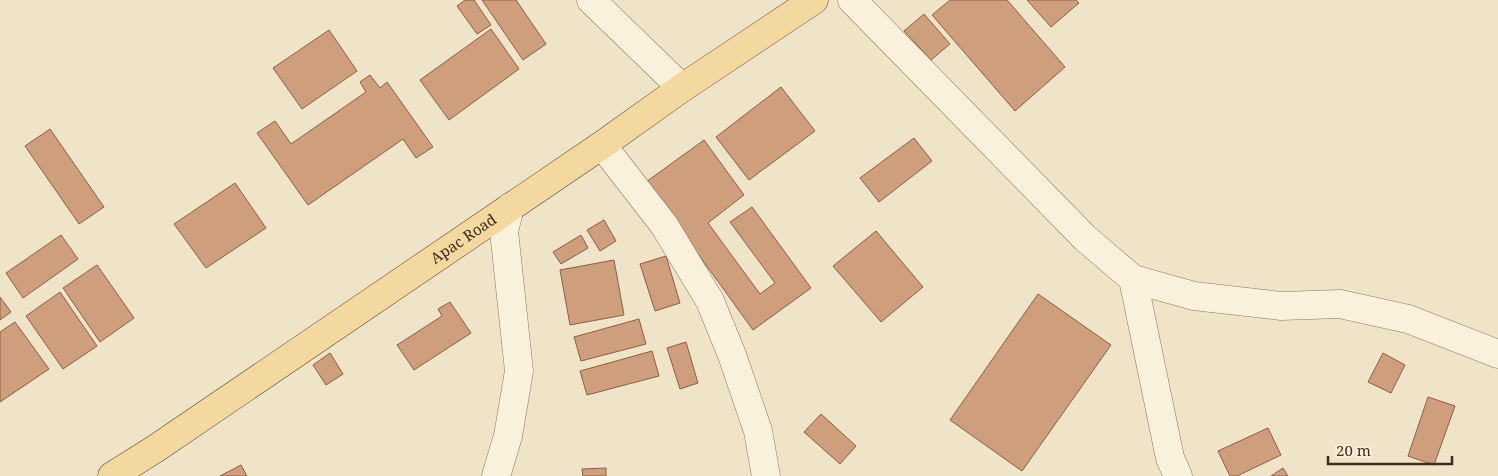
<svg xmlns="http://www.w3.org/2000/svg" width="1498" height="476" viewBox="0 0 1498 476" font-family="'Noto Serif',serif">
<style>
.building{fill:#cf9f7d;stroke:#8d5f41}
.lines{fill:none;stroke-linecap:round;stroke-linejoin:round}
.minor-casing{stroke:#8d765c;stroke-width:29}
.major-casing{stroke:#5b4430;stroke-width:29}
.minor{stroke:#faf1dc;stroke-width:28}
.major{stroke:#f3d9a0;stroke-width:28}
.labels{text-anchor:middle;stroke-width:4;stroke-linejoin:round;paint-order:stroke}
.street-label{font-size:15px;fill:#3d2e20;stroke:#f7eed8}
</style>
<rect width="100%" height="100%" fill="#f0e4c8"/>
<!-- building -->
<g class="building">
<path d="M465,0H474L491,25L477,34L457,6Z"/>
<path d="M482,0H516L546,44L523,60Z"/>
<path d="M950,0H1007L1065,67L1015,111L932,15Z"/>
<path d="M1027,0H1076L1079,3L1051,27Z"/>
<path d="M924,14L950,44L931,60L904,31Z"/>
<path d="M491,29L519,69L449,120L420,80Z"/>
<path d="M329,30L357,71L302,109L273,68Z"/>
<path d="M370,75L380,88L387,82L433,147L416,158L403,139L308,205L257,133L275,121L291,144L366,92L360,82Z"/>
<path d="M781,87L815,131L749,180L716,137Z"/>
<path d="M50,129L104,207L79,224L25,146Z"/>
<path d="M914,138L932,161L879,202L860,178Z"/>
<path d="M704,140L744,195L708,223L760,294L775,283L730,222L752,207L811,288L753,330L646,182Z"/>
<path d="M235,183L266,228L206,268L174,224Z"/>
<path d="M604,220L616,241L600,251L587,230Z"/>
<path d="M876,231L923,287L881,322L833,266Z"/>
<path d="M61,235L78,259L23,298L6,273Z"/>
<path d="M581,235L588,248L561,264L553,252Z"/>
<path d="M666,256L680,303L655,311L640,264Z"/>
<path d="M614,260L624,315L570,325L560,270Z"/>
<path d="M97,265L134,318L100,342L63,288Z"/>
<path d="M60,292L97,346L63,369L26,316Z"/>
<path d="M1038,294L1111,345L1022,471L950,420Z"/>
<path d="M0,297L11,312L0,320Z"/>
<path d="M450,302L471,333L414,370L397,345L442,316L438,309Z"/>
<path d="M639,319L646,344L581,361L574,337Z"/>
<path d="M15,322L49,369L0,402V332Z"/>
<path d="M686,342L698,383L680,389L667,348Z"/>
<path d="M652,351L659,376L587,395L580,371Z"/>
<path d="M330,353L343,374L326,385L313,365Z"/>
<path d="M1383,353L1405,365L1391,393L1368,382Z"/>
<path d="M1428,397L1455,406L1434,465L1408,456Z"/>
<path d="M821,414L856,446L840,464L804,432Z"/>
<path d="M1268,428L1281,455L1237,476H1230L1218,451Z"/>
<path d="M241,465L247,476H220Z"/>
<path d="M606,468V476H583L582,469Z"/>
<path d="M1283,468L1288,476H1271Z"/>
</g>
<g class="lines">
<!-- minor casing -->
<g class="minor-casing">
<g id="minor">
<path d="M591,0L682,88"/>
<path d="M852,0L1085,238L1133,279L1194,296L1281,306L1340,304L1408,319L1498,354"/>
<path d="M602,145L664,225L710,301L732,355L758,431L766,476"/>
<path d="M1133,279L1170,458L1178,476"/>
<path d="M496,476L508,436L519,371L504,231L510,207"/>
</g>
</g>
<!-- major casing -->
<g class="major-casing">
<g id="major">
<path id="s1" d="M112,476L155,449L602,145L682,88L814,0"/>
</g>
</g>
<!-- minor -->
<use href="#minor" class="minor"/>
<!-- major -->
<use href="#major" class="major"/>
</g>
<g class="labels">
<!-- street labels -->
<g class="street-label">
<text dy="5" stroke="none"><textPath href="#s1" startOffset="424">Apac Road</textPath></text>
</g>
</g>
<!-- scale -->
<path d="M1328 456v8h124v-8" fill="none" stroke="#3d2e20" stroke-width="2.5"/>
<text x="1336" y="456" font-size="15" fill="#3d2e20" stroke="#f7eed8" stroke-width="4" paint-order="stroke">20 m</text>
</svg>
